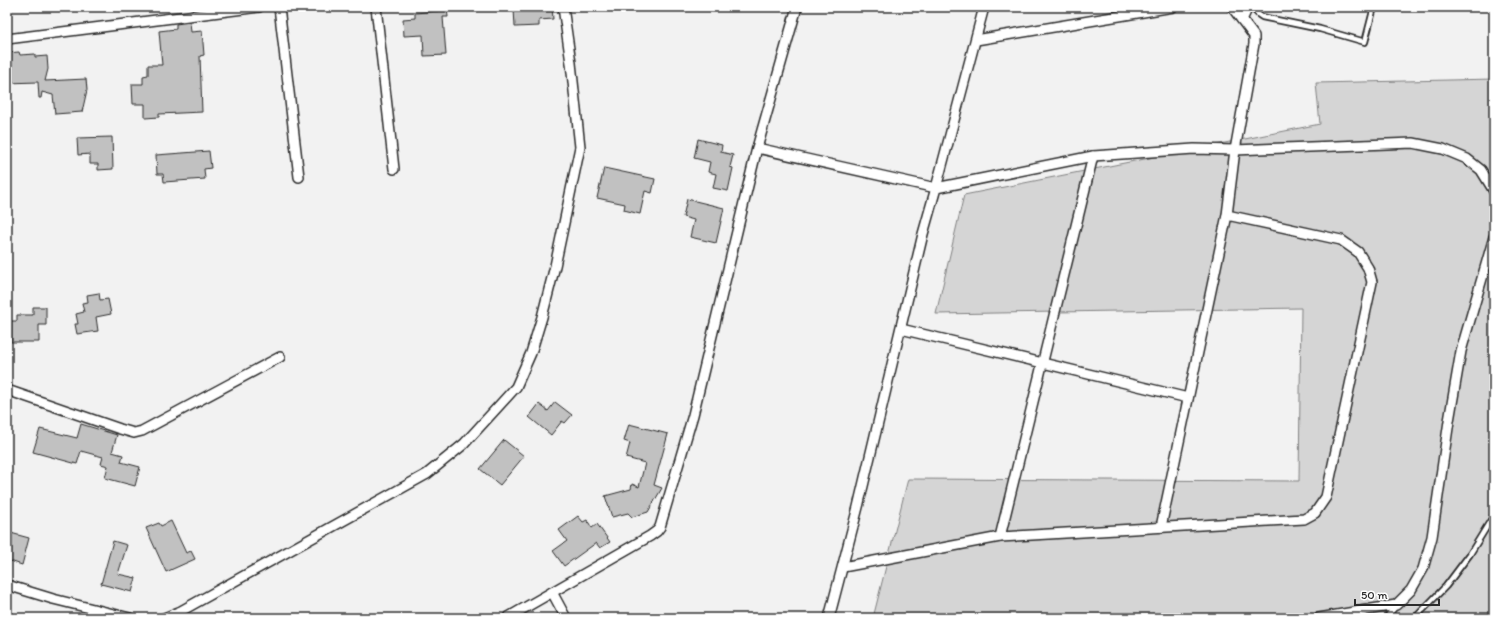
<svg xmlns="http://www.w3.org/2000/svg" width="1501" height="625" viewBox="0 0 1501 625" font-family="Itim,sans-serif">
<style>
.green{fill:#d5d5d5;stroke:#808080}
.building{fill:#c1c1c1;stroke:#2b2b2b}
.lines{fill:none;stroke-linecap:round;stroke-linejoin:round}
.lane-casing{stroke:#2b2b2b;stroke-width:8}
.street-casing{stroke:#2b2b2b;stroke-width:12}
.lane{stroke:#fff;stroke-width:4.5}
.street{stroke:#fff;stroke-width:9}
</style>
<rect width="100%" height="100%" fill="#f2f2f2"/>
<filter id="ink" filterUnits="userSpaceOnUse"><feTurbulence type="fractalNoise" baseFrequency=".025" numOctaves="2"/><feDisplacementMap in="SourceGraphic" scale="8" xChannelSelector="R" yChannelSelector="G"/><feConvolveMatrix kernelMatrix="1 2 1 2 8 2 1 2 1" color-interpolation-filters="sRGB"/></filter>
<g filter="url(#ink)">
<!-- green -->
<path class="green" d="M1494,79V618H873L908,479L1299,481L1301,308L936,314L964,195L1320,124L1316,83Z"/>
<!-- building -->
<g class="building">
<path d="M521,7H552L553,19L539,20V26L515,27L514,9H521Z"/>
<path d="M438,8H447L448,17H443L446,55L424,56L423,35L404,36L403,19L415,18V13L438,11Z"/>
<path d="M190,22L191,32L202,31L204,55L200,56L202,112L159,114V117L145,118V104H133L132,84H143V76L148,75V65H162L159,31L176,29V24Z"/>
<path d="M19,52L20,55L35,54V57L47,56L48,69L45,81L86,79L87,90L82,112L55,114L53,95L42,92L41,98H39L38,82L7,83V53Z"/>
<path d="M112,137L113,169L98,170V164H90V154L78,155L77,138Z"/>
<path d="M698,139L722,145L721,152L733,155L730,167L733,168L728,191L713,188L716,174L708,172L710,162L694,158Z"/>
<path d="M209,151L211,168L204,169L205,179L164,182L163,174H157L156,155Z"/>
<path d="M604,168L655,179L652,193L645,191L640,214L624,210L625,204L597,198Z"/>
<path d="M687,199L724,208L716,243L690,237L694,220L683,217Z"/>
<path d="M99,293L100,300L108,299L111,314L96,317L98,331L77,334L75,324H78L76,314L84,312L82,303L88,302L87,295Z"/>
<path d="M33,307H46V325H39V342H11V321H17V315H33Z"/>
<path d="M555,402L572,415L565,423L562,421L551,435L529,417L539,404L548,411Z"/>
<path d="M81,424L117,435L112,452L123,455L121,462L140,467L135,486L105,478L108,466L101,464L103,457L81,451L77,464L33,452L40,429L77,438Z"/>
<path d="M629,424L668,434L654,485L662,488L648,512L632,517L628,513L612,517L605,496L631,489L632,484L639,487L645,463L626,458L630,443L624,441Z"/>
<path d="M504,440L524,456L500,485L480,469Z"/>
<path d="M578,516L583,522L587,520L592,528L597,524L610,542L600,548L596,543L564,566L553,551L567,541L559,530Z"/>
<path d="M171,521L186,553L191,551L195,559L166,572L146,528L159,523L161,526Z"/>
<path d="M7,532L29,538L22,565L7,560Z"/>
<path d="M113,541L127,545L118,574L136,578L132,592L101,584Z"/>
</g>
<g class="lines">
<!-- lane casing -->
<g class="lane-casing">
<g id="lane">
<path d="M1251,7L1259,15L1262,17L1320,29L1365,42L1374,7"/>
<path d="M1386,618L1395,607"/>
<path d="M1415,618L1446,586L1470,554L1494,515"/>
</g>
</g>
<!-- street casing -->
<g class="street-casing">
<g id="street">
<path d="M279,7L299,177"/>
<path d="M376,7L394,169"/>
<path d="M1242,20L1248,7"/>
<path d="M7,39L259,7"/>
<path d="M976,40L1173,7"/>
<path d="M757,148L936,188L984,7"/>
<path d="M901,329L1188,398"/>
<path d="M7,390L120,429L134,433L142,431L280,357"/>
<path d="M1161,527L1227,215L1235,150L1254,44V36L1232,7"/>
<path d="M1000,537L1093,156"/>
<path d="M843,567L1000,537L1304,519L1315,513L1326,497L1372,282L1368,268L1358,252L1341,240L1227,215"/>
<path d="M7,585L53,599L130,618"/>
<path d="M552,592L566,618"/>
<path d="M164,618L181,611L427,474L464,444L516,387L531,353L542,317L555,266L580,147L571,63L563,7"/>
<path d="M507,618L650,536L657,531L660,527L693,415L757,148L797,7"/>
<path d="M829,618L858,507L923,234L936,188L1093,156L1194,149L1235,150L1413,143L1443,149L1467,159L1481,170L1494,191"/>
<path d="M1319,618L1396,605L1411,590L1423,569L1432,537L1449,421L1461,351L1494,237"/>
</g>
</g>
<!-- lane -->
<use href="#lane" class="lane"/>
<!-- street -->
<use href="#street" class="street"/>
</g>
</g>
<!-- margin -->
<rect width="1501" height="625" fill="none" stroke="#fff" stroke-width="24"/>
<rect x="12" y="12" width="1477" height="601" fill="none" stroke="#2b2b2b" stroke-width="1.5" filter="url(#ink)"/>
<!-- scale -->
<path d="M1355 599v6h84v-6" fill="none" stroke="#2b2b2b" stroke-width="2"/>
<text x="1361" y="599" font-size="12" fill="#2b2b2b" stroke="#ffffff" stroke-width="3" paint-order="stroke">50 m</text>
</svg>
